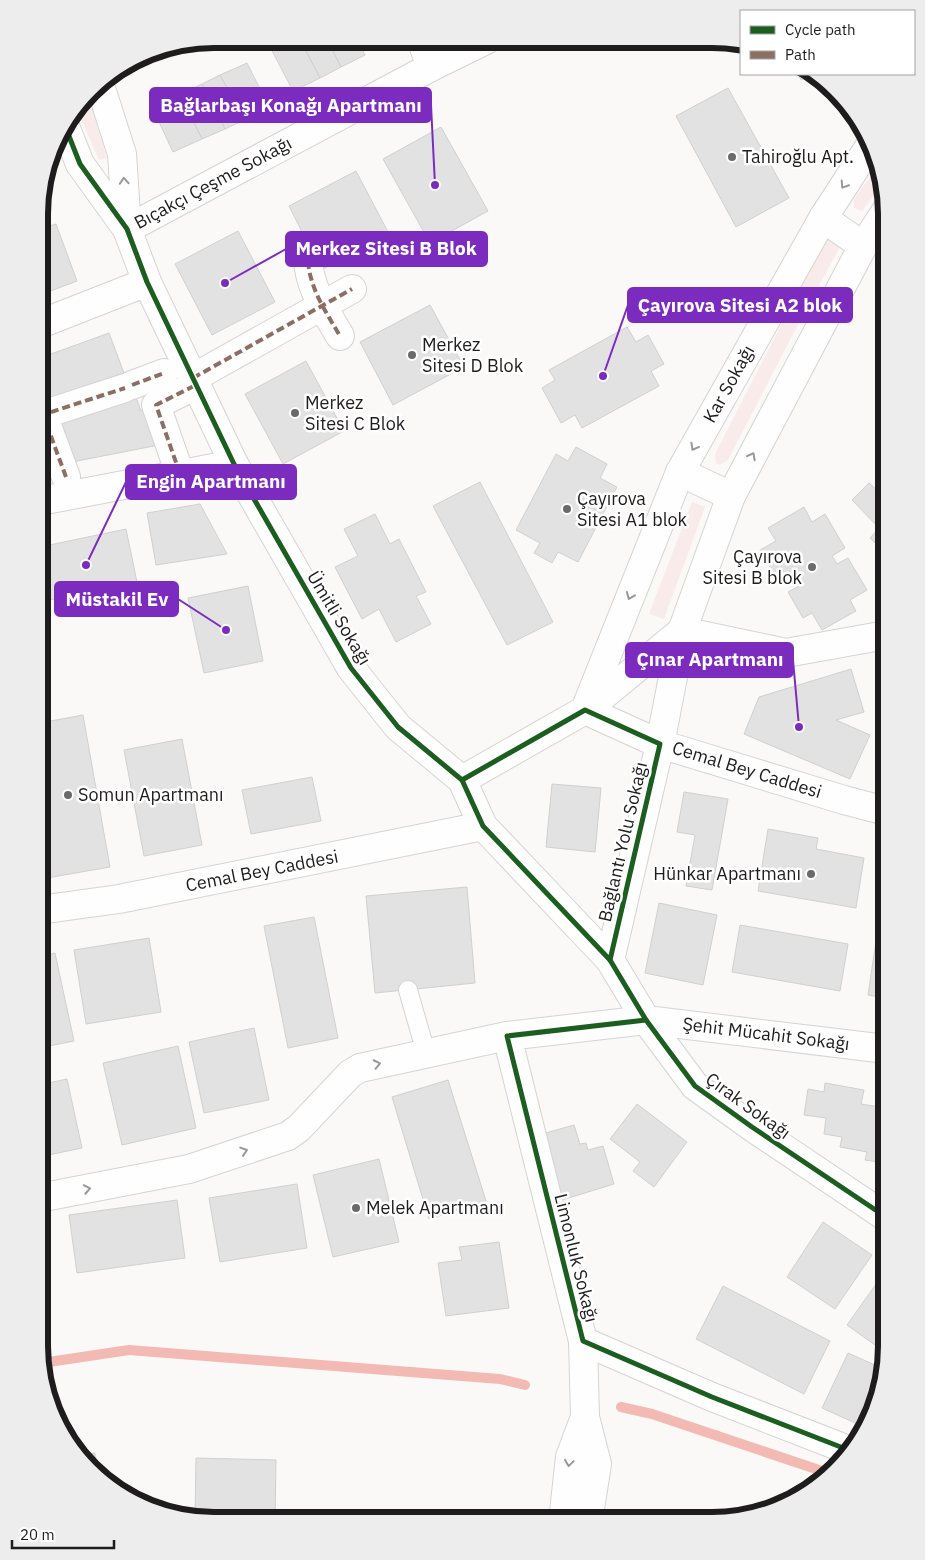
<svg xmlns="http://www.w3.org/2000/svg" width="925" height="1560" viewBox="0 0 925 1560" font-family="'IBM Plex Sans',sans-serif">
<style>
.green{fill:#f9ebe9}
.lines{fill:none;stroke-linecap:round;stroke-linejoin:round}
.stream{stroke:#f3b9b3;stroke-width:10}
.building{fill:#e2e2e2;stroke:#d0d0d0}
.lane-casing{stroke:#d5d4d3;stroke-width:20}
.street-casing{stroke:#d5d4d3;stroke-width:30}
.lane{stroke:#fefefe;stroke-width:18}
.street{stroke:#fefefe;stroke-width:28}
.quiet{stroke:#8d6e63;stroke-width:4;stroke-dasharray:8 4;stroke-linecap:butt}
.cycleway-casing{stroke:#fff;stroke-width:8}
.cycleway{stroke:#1b5e20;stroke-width:5}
.oneway{stroke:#999898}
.poi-dot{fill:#6b6969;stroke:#fff;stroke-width:2}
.labels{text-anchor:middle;stroke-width:5;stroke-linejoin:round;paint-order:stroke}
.poi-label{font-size:18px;fill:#1e1c1c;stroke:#fff;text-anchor:start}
.street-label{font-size:18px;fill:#1e1c1c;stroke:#fff}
.rim{fill:none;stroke:#1e1c1c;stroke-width:6}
.leader{fill:none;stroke:#7b2cbf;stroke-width:2}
.callout-dot{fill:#7b2cbf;stroke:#fff;stroke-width:2}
.callout{fill:#7b2cbf;stroke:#7b2cbf;stroke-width:2}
.callout-label{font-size:19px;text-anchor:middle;font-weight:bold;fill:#fff}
</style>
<rect width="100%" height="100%" fill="#faf9f8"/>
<!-- green -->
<g class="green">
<path d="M88,96L107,158L99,160L77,110Z"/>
<path d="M877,168L881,186L862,211L854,208V199Z"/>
<path d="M830,237L841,240L839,249L807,307L728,460L720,465L716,463L715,454L820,249Z"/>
<path d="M692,502L705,507L664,619L649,614Z"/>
</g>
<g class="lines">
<!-- stream -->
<g class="stream">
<path d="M42,1363L129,1350L500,1379L525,1385"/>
<path d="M621,1407L652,1414L825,1472"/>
</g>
</g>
<!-- building -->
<g class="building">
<path d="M270,39H300L320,78L293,91L267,41Z"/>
<path d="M300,39H327L341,67L320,78Z"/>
<path d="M327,39H357L365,55L341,67Z"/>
<path d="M247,63L269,107L244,120L220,75Z"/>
<path d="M798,74H814L801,80Z"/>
<path d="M220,75L244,120L225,129L202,84Z"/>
<path d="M202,84L225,129L202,139L180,94Z"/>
<path d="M728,88L789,198L736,227L676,116Z"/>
<path d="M180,94L202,139L173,152L152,107Z"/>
<path d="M441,127L488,211L430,243L383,159Z"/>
<path d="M356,171L389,234L321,270L289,206Z"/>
<path d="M56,224L77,281L40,295V229Z"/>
<path d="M238,231L275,302L212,335L175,264Z"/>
<path d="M430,305L464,367L393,405L360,342Z"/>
<path d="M627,327L636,342L648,335L664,364L651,371L659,386L582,428L575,415L561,423L542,388L555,380L549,370Z"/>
<path d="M109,333L124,373L49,400L40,376V358Z"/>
<path d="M306,361L344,431L283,464L245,394Z"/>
<path d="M134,392L141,411L147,409L159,445L67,463L49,417Z"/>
<path d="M576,447L607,464L600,478L617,487L578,562L558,552L552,563L534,553L540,543L516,530L556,454L568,461Z"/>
<path d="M480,482L553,622L507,645L433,506Z"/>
<path d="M869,483L878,491L883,487L886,489V554L870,538L879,528L852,500Z"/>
<path d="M200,504L227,554L156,565L147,513Z"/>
<path d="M804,507L812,522L825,514L845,548L832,556L837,564L848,558L867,590L850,600L856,611L822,630L812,613L803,618L788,592L799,586L790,571L777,578L760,550L776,541L768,528Z"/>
<path d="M375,514L390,544L399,539L426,592L416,596L431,624L396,642L379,609L362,619L335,567L358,556L344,529Z"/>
<path d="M126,529L137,582L40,602V547Z"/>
<path d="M248,586L263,661L204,673L188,598Z"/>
<path d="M851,669L864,712L836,720L870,735L850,779L744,734L759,697Z"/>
<path d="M83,715L110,867L41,879L39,867L40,723Z"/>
<path d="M182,739L202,845L144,856L124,750Z"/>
<path d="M312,777L321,821L251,834L242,790Z"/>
<path d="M552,784L601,788L595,852L546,847Z"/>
<path d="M684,792L728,799L712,890L686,886L695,835L677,832Z"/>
<path d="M768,829L818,838L816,849L864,858L856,908L758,891Z"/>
<path d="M884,853H886V904L878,903Z"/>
<path d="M467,887L475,983L375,993L366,896Z"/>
<path d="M659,903L717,915L703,985L645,973Z"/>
<path d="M314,917L338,1038L288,1048L264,926Z"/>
<path d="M740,925L848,944L840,991L732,972Z"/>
<path d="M149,938L161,1012L86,1024L74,950Z"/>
<path d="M876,941L886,943V998L868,995Z"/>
<path d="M55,953L74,1041L39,1048V957Z"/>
<path d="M254,1028L269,1100L204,1113L189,1042Z"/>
<path d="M178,1046L196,1128L122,1145L103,1063Z"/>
<path d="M67,1079L82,1148L39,1157V1085Z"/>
<path d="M448,1080L486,1201L429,1219L392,1097Z"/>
<path d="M825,1083L864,1090L861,1104L886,1108V1163L865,1160L867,1152L840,1147L842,1137L824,1134L826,1118L804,1115L808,1089L824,1092Z"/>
<path d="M637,1104L687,1142L654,1187L633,1171L640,1162L610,1139Z"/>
<path d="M574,1125L580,1144L586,1143L588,1150L603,1146L614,1184L562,1200L542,1134Z"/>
<path d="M379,1159L399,1242L333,1257L313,1175Z"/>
<path d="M297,1184L307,1248L220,1262L209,1198Z"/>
<path d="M177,1200L185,1258L77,1273L69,1215Z"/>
<path d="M823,1222L872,1255L835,1309L787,1277Z"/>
<path d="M499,1242L509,1308L446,1316L438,1263L462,1260L459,1247Z"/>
<path d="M886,1270V1353L847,1325Z"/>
<path d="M723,1286L830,1341L804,1394L696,1339Z"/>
<path d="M848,1353L884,1369L878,1398L864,1427L822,1408Z"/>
<path d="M78,1447H84V1454L95,1453L96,1471Z"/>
<path d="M196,1458L276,1460L275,1520H195Z"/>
</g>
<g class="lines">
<!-- lane casing -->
<g class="lane-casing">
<path id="lane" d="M408,990L426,1053"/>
</g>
<!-- street casing -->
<g class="street-casing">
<g id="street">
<path d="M421,39L431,67"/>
<path d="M99,82L122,154L127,229"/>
<path d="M65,126L80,164L127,229L147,282L234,464L351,668L398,727L462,780L483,826L610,960L646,1020L695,1086L752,1127L886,1217"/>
<path d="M886,211L863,246L731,496L682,631L660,744L844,800L886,811"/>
<path d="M823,218L863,246"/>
<path d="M127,229L431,67L486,40"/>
<path d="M308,261C310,289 326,312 340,336"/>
<path d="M40,324L147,282"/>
<path d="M193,378L352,289"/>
<path d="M132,385L164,373"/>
<path d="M680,472L731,496"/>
<path d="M180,474L156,405L196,385"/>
<path d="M66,477L45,420V416L48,413L125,388"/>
<path d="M40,501L234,464"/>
<path d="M587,709L682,631L786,653L886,635"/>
<path d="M585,710L680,472L823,218L871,144"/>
<path d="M462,780L585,710L660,744L610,960"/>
<path d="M39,910L119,899L483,826"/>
<path d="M39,1198L189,1169L288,1136L299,1128L350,1074L360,1068L507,1036"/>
<path d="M583,1341L585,1417L597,1464L588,1521"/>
<path d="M851,1451L712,1397L583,1341L507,1036L646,1020L886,1049"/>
<path d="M563,1521L570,1457L585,1417"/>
</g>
</g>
<!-- lane -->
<use href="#lane" class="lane"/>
<!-- street -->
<use href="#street" class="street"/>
<!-- quiet -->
<g class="quiet">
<path d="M308,261C310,289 326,312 340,336"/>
<path d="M193,378L352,289"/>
<path d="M132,385L164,373"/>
<path d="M180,474L156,405L196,385"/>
<path d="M66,477L45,420V416L48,413L125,388"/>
</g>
<!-- cycleway casing -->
<g class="cycleway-casing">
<g id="cycleway">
<path d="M65,126L80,164L127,229L147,282L234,464L351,668L398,727L462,780L483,826L610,960L646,1020L695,1086L752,1127L886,1217"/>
<path d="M462,780L585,710L660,744L610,960"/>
<path d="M646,1020L507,1036L583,1341L712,1397L851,1451"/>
</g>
</g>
<!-- cycleway -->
<use href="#cycleway" class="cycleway"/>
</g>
<!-- one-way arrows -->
<defs><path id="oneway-chevron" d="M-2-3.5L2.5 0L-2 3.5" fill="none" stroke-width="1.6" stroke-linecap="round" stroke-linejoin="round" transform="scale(1.25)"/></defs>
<g class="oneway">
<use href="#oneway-chevron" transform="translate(124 181) rotate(-94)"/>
<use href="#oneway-chevron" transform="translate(844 185) rotate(123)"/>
<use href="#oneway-chevron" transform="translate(694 447) rotate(119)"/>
<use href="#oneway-chevron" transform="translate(752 456) rotate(-62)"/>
<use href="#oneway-chevron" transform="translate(630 596) rotate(112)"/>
<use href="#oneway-chevron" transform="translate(377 1064) rotate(-12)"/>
<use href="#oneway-chevron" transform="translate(244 1151) rotate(-18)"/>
<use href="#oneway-chevron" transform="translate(87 1189) rotate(-11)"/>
<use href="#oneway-chevron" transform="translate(569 1463) rotate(98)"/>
</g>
<!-- markers -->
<g class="poi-dot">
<circle cx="732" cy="157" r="5"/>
<circle cx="412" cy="355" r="5"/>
<circle cx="295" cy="413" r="5"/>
<circle cx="567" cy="509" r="5"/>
<circle cx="812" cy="567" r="5"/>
<circle cx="68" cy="795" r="5"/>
<circle cx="811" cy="874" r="5"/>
<circle cx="356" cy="1208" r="5"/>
</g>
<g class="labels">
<!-- poi labels -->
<g class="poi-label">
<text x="742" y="163">Tahiroğlu Apt.</text>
<text x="422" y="351">Merkez<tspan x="422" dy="21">Sitesi D Blok</tspan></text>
<text x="305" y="409">Merkez<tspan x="305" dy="21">Sitesi C Blok</tspan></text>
<text x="577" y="505">Çayırova<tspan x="577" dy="21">Sitesi A1 blok</tspan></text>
<text x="802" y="563" text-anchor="end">Çayırova<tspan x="802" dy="21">Sitesi B blok</tspan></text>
<text x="78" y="801">Somun Apartmanı</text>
<text x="801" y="880" text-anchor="end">Hünkar Apartmanı</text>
<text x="366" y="1214">Melek Apartmanı</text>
</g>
<!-- street labels -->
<g class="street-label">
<text transform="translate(213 183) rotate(-28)" y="6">Bıçakçı Çeşme Sokağı</text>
<text transform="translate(729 384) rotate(-61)" y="6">Kar Sokağı</text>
<text transform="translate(339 618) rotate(59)" y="6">Ümitli Sokağı</text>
<text transform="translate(747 770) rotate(17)" y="6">Cemal Bey Caddesi</text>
<text transform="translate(623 842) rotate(-77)" y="6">Bağlantı Yolu Sokağı</text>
<text transform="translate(262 871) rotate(-11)" y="6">Cemal Bey Caddesi</text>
<text transform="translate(766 1034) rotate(7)" y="6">Şehit Mücahit Sokağı</text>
<text transform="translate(748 1106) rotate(36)" y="6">Çırak Sokağı</text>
<text transform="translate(576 1258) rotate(76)" y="6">Limonluk Sokağı</text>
</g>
</g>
<!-- crop -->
<path d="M0 0H925V1560H0ZM214 48H712A166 166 0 0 1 878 214V1346A166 166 0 0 1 712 1512H214A166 166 0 0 1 48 1346V214A166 166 0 0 1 214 48Z" fill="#ededed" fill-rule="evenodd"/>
<path class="rim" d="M214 48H712A166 166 0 0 1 878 214V1346A166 166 0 0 1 712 1512H214A166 166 0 0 1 48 1346V214A166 166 0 0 1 214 48Z"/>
<!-- callouts -->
<path class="leader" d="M435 185L431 105M225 283L286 249M603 376L628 305M86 565L126 482M226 630L178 599M799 727L793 660"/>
<g class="callout-dot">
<circle cx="435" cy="185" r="5"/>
<circle cx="225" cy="283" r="5"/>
<circle cx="603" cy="376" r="5"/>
<circle cx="86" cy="565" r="5"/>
<circle cx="226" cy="630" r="5"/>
<circle cx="799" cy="727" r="5"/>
</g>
<g class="callout">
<rect x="150" y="88" width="281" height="34" rx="5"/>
<rect x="286" y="232" width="201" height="34" rx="5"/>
<rect x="628" y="288" width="224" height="34" rx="5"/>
<rect x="126" y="465" width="170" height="34" rx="5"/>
<rect x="55" y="582" width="123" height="34" rx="5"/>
<rect x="626" y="643" width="167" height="34" rx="5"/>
</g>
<g class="callout-label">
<text x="291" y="112">Bağlarbaşı Konağı Apartmanı</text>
<text x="386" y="255">Merkez Sitesi B Blok</text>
<text x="740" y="312">Çayırova Sitesi A2 blok</text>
<text x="211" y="488">Engin Apartmanı</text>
<text x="117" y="606">Müstakil Ev</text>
<text x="710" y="666">Çınar Apartmanı</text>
</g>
<!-- legend -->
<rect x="740" y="10" width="175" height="65" fill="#ffffff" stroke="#a5a4a4"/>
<rect x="750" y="26" width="25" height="8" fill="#1b5e20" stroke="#a5a4a4"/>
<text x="785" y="35" font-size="15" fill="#1e1c1c">Cycle path</text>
<rect x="750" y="51" width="25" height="8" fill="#8d6e63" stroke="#a5a4a4"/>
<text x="785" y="60" font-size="15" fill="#1e1c1c">Path</text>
<!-- scale -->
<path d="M12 1540v8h102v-8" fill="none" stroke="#1e1c1c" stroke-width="2.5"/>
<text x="20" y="1540" font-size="15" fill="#1e1c1c" stroke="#ffffff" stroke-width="4" paint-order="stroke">20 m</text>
</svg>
